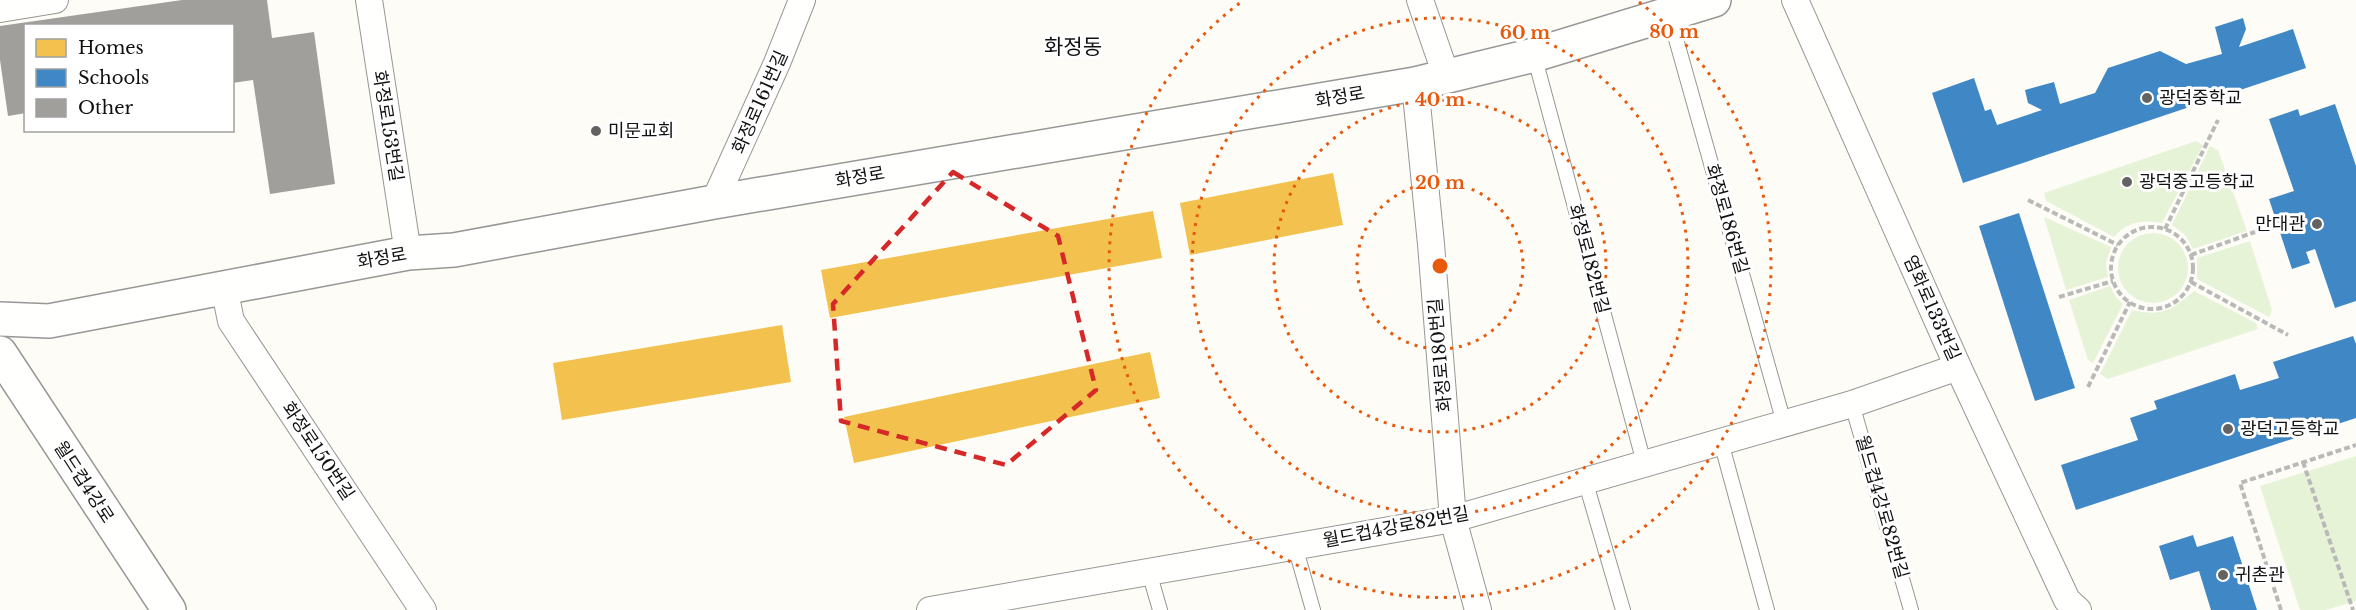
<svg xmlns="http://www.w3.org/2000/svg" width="2356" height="610" viewBox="0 0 2356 610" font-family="'Libre Baskerville','Noto Sans KR',serif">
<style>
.green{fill:#e7f3d7}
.homes{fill:#f2c14e}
.schools{fill:#3f88c5}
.building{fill:#a19f9c}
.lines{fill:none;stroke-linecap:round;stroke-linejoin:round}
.service-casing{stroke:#979795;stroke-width:16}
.minor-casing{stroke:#979795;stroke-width:28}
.tertiary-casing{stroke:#979795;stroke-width:36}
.path{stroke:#b9b9b8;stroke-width:4;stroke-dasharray:6 3;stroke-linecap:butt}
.service{stroke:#fffffe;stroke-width:14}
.minor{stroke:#fffffe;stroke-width:26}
.tertiary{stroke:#fffffe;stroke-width:33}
.marked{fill:none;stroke:#d62828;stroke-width:4.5;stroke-dasharray:12 8;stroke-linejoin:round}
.ring{fill:none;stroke:#e8590c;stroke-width:3;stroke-dasharray:3 6}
.poi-dot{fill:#646362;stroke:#fff;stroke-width:2}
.labels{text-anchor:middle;stroke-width:6;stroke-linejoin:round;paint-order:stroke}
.street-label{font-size:18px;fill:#111;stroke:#fff}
.poi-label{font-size:18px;fill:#111;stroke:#fff;text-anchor:start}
.quarter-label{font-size:21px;fill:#111;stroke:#fff}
.centre{fill:#e8590c;stroke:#fff;stroke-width:3}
.ring-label{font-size:18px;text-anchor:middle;font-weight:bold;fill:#e8590c;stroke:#fff;stroke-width:6;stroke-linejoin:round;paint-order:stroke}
</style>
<rect width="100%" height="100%" fill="#fdfcf7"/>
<!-- green -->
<g class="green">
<path d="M2196,141L2203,145L2162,223C2143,219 2126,222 2114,237L2046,201L2044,193Z"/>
<path d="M2210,146L2218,150L2247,231L2193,249L2186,236L2172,225Z"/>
<path d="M2044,217L2111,247L2106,263L2108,277L2066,290Z"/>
<circle cx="2153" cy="268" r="35"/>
<path d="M2250,241L2272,310L2269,317L2197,279V258Z"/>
<path d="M2110,286L2116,297L2123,304L2093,363L2088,360L2069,300Z"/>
<path d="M2194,291L2256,323L2258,329L2108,379L2100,374L2132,310C2163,317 2172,310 2194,291Z"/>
<path d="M2356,456V601L2326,610H2300L2260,486Z"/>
</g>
<!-- homes -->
<g class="homes">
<path d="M1333,173L1343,225L1190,255L1180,203Z"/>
<path d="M1153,211L1162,258L830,318L821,270Z"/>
<path d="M782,325L791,382L562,420L553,363Z"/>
<path d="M1150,352L1160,398L854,463L844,417Z"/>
</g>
<!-- schools -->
<g class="schools">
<path d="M2243,18L2246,29L2239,47L2293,29L2306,68L1963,183L1932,93L1974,78L1985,111L1991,109L1997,125L2042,110L2028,103L2025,90L2054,82L2060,104L2095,93L2108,68L2160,51L2186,64L2222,54L2215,27Z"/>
<path d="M2335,104L2356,166V301L2335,308L2315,249L2306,252L2310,263L2292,269L2269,199L2294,191L2269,119L2298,109L2300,116Z"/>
<path d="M2019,213L2075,388L2035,401L1979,226Z"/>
<path d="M2353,336L2356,344V418L2076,510L2061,465L2138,440L2130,418L2157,409L2154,401L2235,374L2240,390L2279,378L2273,362Z"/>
<path d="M2193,535L2197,547L2233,536L2257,610H2211L2199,571L2170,580L2159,546Z"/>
</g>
<!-- building -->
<path class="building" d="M182,0H267L272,38L314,32L335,184L270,194L253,80L232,83V26H26V113L8,116L0,60V26Z"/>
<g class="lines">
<!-- service casing -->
<g class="service-casing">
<g id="service">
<path d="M1669,14L1784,423"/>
<path d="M1534,55L1644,463"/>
<path d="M1852,404L1911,610"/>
<path d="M1721,442L1767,610"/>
<path d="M1585,480L1623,610"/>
<path d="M1295,546L1313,610"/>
<path d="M1149,572L1160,610"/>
</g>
</g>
<!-- minor casing -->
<g class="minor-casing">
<g id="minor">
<path d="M369,0L408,253"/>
<path d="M1420,0L1447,78"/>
<path d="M1795,0L1958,367L2067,600L2078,610"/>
<path d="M0,9L55,0"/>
<path d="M1415,84L1431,244L1453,519L1478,610"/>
<path d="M714,202L777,63L802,0"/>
<path d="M224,287L231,321L423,610"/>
<path d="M930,610L1453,519L1852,404L1958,367"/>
</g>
</g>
<!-- tertiary casing -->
<g class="tertiary-casing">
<g id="tertiary">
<path d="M0,319L49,321L408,253L454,250L714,202L1415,84L1534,55L1714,0"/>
<path d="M0,353L169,610"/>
</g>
</g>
<!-- path -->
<g class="path">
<path d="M2028,200L2118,245"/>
<circle cx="2152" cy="268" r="41"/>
<path d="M2165,229L2218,120"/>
<path d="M2191,255L2255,232"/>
<path d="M2191,282L2288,335"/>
<path d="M2059,297L2113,281"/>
<path d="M2088,387L2130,302"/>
<path d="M2303,462L2353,610"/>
<path d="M2281,610L2240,483L2356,445"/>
</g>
<!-- service -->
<use href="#service" class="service"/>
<!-- minor -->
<use href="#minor" class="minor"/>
<!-- tertiary -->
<use href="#tertiary" class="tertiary"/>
</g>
<!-- marked area -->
<path class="marked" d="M953,172L1058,236L1096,390L1006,465L841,421L833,304Z"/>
<!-- distance rings -->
<g class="ring">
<circle cx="1440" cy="266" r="83"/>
<circle cx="1440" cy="266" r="166"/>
<circle cx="1440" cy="266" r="248"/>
<path d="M1639 2A331 331 0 1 1 1241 2"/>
</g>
<!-- markers -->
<g class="poi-dot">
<circle cx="2147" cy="98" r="6"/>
<circle cx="596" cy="131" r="6"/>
<circle cx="2127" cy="182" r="6"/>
<circle cx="2317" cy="224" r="6"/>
<circle cx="2228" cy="429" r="6"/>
<circle cx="2223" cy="575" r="6"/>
</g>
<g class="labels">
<!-- street labels -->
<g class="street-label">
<text transform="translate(1340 97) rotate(-10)" y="6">화정로</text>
<text transform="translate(760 102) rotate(-66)" y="6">화정로161번길</text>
<text transform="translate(388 126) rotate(81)" y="6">화정로153번길</text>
<text transform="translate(860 177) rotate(-10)" y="6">화정로</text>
<text transform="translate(1727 219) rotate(74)" y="6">화정로186번길</text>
<text transform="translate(382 258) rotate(-10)" y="6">화정로</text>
<text transform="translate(1589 259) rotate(75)" y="6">화정로182번길</text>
<text transform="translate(1932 308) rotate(66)" y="6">염화로133번길</text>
<text transform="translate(1440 355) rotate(-95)" y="6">화정로180번길</text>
<text transform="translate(318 451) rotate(56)" y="6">화정로150번길</text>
<text transform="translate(84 482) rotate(57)" y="6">월드컵4강로</text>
<text transform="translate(1882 507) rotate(74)" y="6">월드컵4강로82번길</text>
<text transform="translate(1396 527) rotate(-11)" y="6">월드컵4강로82번길</text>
</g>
<!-- poi labels -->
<g class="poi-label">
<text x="2159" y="104">광덕중학교</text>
<text x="608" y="137">미문교회</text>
<text x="2139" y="188">광덕중고등학교</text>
<text x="2305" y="230" text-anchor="end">만대관</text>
<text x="2240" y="435">광덕고등학교</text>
<text x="2235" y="581">귀촌관</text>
</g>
<!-- quarter labels -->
<g class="quarter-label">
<text x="1073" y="54">화정동</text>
</g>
</g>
<circle cx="1440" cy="266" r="9" class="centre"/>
<g class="ring-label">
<text x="1674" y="38">80 m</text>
<text x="1525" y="39">60 m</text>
<text x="1440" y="106">40 m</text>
<text x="1440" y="189">20 m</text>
</g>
<!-- legend -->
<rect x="24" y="24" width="210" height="108" fill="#ffffff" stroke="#a0a0a0" stroke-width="1.5"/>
<rect x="36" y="39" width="30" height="18" fill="#f2c14e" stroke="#a0a0a0" stroke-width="1.5"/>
<text x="78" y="54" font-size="18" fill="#111111">Homes</text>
<rect x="36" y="69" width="30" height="18" fill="#3f88c5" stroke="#a0a0a0" stroke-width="1.5"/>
<text x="78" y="84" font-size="18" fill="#111111">Schools</text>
<rect x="36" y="99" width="30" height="18" fill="#a19f9c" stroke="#a0a0a0" stroke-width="1.5"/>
<text x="78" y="114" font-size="18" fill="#111111">Other</text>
</svg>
